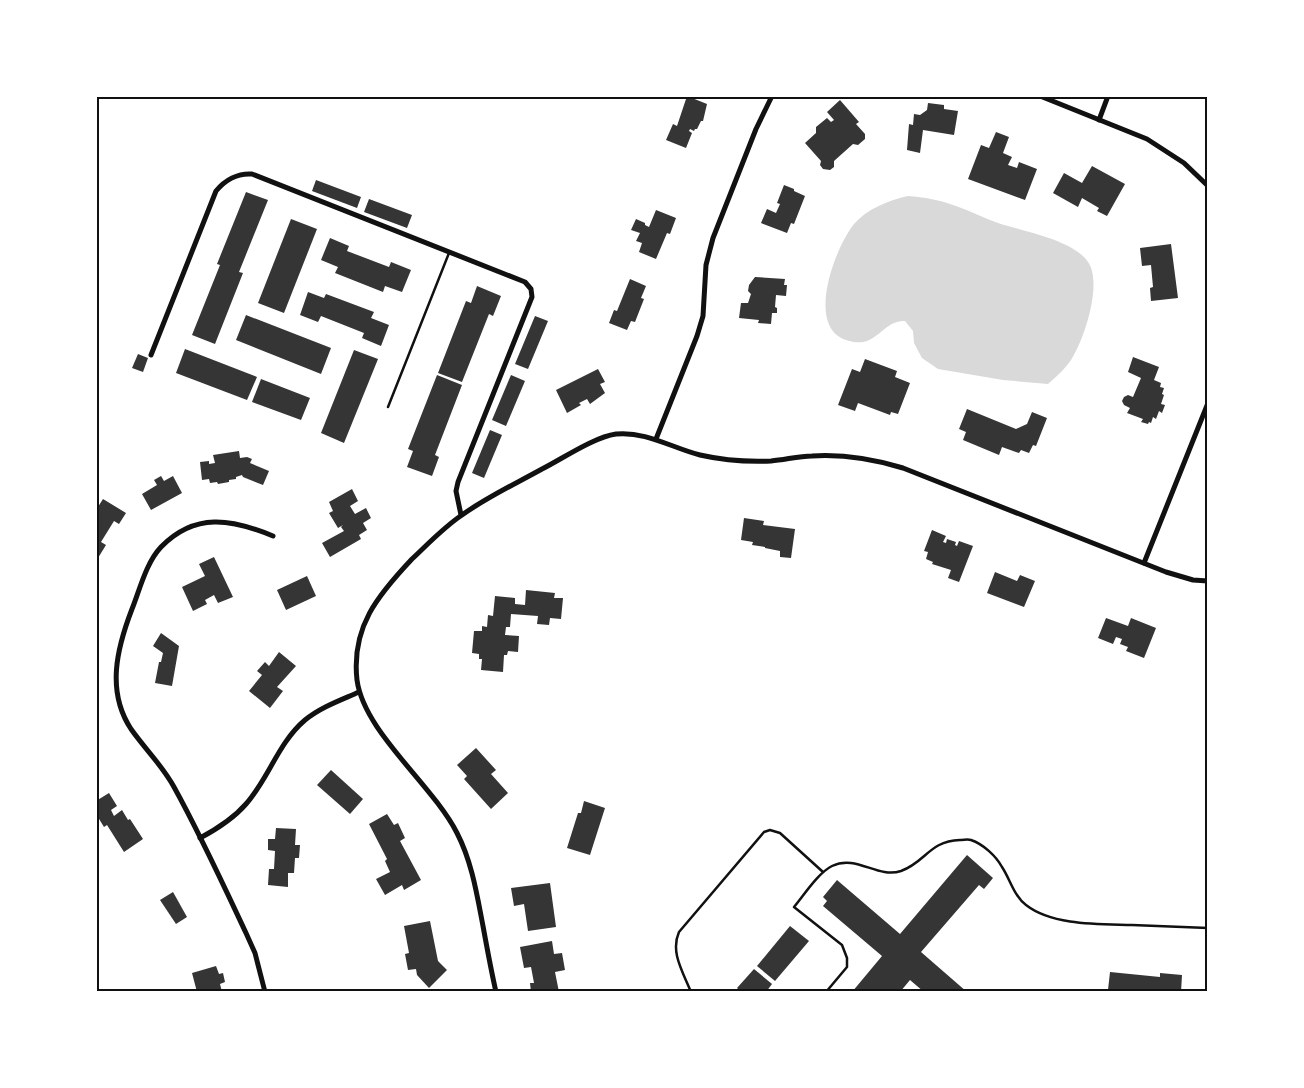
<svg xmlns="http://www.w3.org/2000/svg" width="1304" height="1088" viewBox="0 0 1304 1088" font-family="Karla,sans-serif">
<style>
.water{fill:#d9d9d9}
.building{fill:#353535}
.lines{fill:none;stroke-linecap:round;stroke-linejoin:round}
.service{stroke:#111;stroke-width:2.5}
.minor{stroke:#111;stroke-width:5}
.neatline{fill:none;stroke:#111;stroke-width:2}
</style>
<rect width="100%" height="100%" fill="#fff"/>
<!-- water -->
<path class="water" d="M908,196C924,197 940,200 956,206C970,211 984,218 998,223C1022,231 1074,240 1088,262C1103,283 1084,340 1071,360C1065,369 1056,377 1048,384L1003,380L938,369L922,358L914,343L913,331L905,321C881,320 877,351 846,340C805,326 835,248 854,224C867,209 889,200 908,196Z"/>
<!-- building -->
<g class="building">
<path d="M687,96L707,104L703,121H701L697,129H695L694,131L690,129L689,131L692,133L686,148L666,140L673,124L677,126Z"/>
<path d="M840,100L859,122L856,124L865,134V139L858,145L853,144L834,161V167L830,170L823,169L820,165L821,161L805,143L816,133V127L827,118L831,122L834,120L827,112Z"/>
<path d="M928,103L944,105V109L958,111L954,135L923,130L920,153L907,150L909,124L913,125L914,114L920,115L927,110Z"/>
<path d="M996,132L1009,137L1003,153L1012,157L1008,165L1017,168L1019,162L1037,169L1025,200L968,179L981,145L989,148Z"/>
<path d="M1092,166L1125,184L1107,216L1097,211L1099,208L1082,198L1078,207L1053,193L1064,173L1082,183Z"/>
<path d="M316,180L361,197L357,208L312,191Z"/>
<path d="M784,185L794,189V191L805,196L794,224L791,223L787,233L761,223L767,209L776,213L780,204L777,203Z"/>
<path d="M246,192L268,200L239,272L243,273L215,344L192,335L220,265L217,264Z"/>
<path d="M369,199L412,215L407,228L364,212Z"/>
<path d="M656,210L676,218L670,234L667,233L656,259L639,252L642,243L636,241L640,233L631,230L636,219L645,223V225L649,227Z"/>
<path d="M291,219L317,229L284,313L258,303Z"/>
<path d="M330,238L349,246L347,251L389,267L391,262L411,270L402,292L385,286L383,292L335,273L338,267L321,260Z"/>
<path d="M1171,244L1178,298L1151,301L1150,288L1153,287L1151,265L1142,266L1140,248Z"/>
<path d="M755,277L785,279L784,285H787L786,296L776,295L775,307L777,308V313H772L771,324L758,323L759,320L739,318L741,303H748L751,294L748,291L749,285Z"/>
<path d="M630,279L646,286L641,298L644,299L635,322L631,321L627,330L609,323L614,310L617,311Z"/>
<path d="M477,286L501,296L493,316L489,314L462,382L438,373L466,301L471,303Z"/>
<path d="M308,292L324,298L326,294L374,312L371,318L389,325L381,346L362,338L364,333L321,316L318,322L300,315Z"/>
<path d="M246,315L331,348L321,374L236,340Z"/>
<path d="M535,316L548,321L528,369L515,364Z"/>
<path d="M185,349L257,377L247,400L176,373Z"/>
<path d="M354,350L378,359L344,443L321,433Z"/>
<path d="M138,354L148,358L143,372L132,368Z"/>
<path d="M1133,357L1159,367L1154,380L1161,383L1160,387L1164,388L1162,394L1164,395L1161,404L1165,405L1162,413L1159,411L1156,419L1153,417L1151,423L1149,422L1148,424L1141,422L1143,419L1127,413L1130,408L1124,405L1122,401L1124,397L1128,395L1133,397L1141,378L1128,372Z"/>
<path d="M865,359L897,371L895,377L910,383L898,414L891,412L890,415L858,403L855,411L838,405L852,369L860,372Z"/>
<path d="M598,369L605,382L600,384L605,393L590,404L587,399L579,403L581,405L567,413L556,390Z"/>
<path d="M437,375L462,385L435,455L439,457L432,476L407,467L413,451L408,449Z"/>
<path d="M511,375L525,381L506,426L492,420Z"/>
<path d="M261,379L310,398L301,420L252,402Z"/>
<path d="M967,409L1016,429L1027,424L1032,412L1047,418L1036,446L1033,445L1029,453L1021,450L1019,453L1002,447L999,455L963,440L966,432L959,429Z"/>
<path d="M490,430L502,435L484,478L472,473Z"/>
<path d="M239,451L240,458L247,457L252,459L250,463L269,471L263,485L243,477L242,475L236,477V479L229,480V482L218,484L217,482L210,483L209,479L202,480L200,462L209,461V464L215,463L213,455Z"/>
<path d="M161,476L164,481L173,476L182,493L151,510L142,494L157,485L154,480Z"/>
<path d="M352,489L358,501L350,506L355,514L366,508L371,518L363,523L367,530L359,535L361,539L330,557L322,543L344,531L341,527L343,525L338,528L329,513L333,511L329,502Z"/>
<path d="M103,499L126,513L119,524L114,521L101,542L106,545L98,558L96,557V516L99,512L96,510Z"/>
<path d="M744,518L764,521L763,525L795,529L791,558L780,557V551L765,548V547L752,545L753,542L741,540Z"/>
<path d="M932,530L946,536L943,542L946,543L947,539L956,542L955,545L957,546L959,541L973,546L959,582L948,578L951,570L932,564L933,562L926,559L928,552L924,551Z"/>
<path d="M214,557L233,597L218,603L214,595L205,600L207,604L193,611L182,587L205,576L199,564Z"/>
<path d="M995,572L1017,581L1020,575L1035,581L1024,607L987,593Z"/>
<path d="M307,576L316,596L286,610L277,590Z"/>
<path d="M526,590L555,593L554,598H563L561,619L550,618L549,625L537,624L538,616L511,614L510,627H506L505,635L519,636L518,652L508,651L507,655H504L503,672L481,670L482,659H479V654L472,653L474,631H482V626L487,627L488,615L493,616L495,596L515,598V604L525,605Z"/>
<path d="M1106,618L1128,626L1131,618L1156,628L1144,658L1126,651L1128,647L1120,644L1122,639L1116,637L1113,644L1098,638Z"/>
<path d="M161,633L179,646L172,686L155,683L159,662H161L163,653L153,646Z"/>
<path d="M279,652L296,666L277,687L283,691L270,708L249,691L262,675L257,671L265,662L269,666Z"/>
<path d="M476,748L496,770L491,774L508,793L491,809L464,779L467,776L457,765Z"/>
<path d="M331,770L363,799L350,814L317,785Z"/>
<path d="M109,793L117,806L111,810L114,816L122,810L128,820L130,819L143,839L124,852L107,825L104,827L96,814V801Z"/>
<path d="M584,801L605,808L590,855L567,848L578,813H581Z"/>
<path d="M387,814L394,825L398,823L405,838L400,841L421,880L404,890L402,885L385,895L376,879L390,872L385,861L387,859L369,824Z"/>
<path d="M276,828L296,829L295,845H300L299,858H295L294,873H288V887L268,885L269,869H274L275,851L268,850V839H275Z"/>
<path d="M967,855L993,878L984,889L979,885L921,952L967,992H924L910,980L900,992H852L882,956L823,906L827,901L823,897L837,880L900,934Z"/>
<path d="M550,883L556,927L528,931L524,904L514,906L511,888Z"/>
<path d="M173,892L187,917L176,924L160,900Z"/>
<path d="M430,921L438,961L447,970L429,988L417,975L416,969L408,970L405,954L409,953L404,926Z"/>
<path d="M790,926L809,941L775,981L757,966Z"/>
<path d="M552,941L554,954L562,953L565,970L555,972L559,992H531L530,983H534L531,967L524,968L520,947Z"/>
<path d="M216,966L219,974L223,973L225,982L220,984L222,992H197L192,973Z"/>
<path d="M754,969L772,984L766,992H741L737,988Z"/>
<path d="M1110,972L1160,977V973L1182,975L1181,992H1112V990H1108Z"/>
</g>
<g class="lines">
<!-- service -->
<g class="service">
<path d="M388,407L449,253"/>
<path d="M691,992C683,972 670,952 679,932L764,832L770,830L780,833L823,872"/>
<path d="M826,992L847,967V958L842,945L794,907C804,895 818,873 832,866C857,854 877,879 901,871C926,862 929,841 960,840C964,840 968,839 971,840C983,844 996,856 1002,867C1010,879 1014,896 1026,905C1053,926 1100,924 1132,925C1157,926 1183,927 1208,928"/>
</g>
<!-- minor -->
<g class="minor">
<path d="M1040,96L1147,139L1184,163L1208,186"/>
<path d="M1099,120L1108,96"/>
<path d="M151,355L216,191C225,180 238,173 252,174L525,282L531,289L532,297L458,482L456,491L461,515"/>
<path d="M656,439L697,336L703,316L706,265L713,238L756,129L772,96"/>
<path d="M1144,563L1208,403"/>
<path d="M200,838C217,829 233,819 246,804C269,778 278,743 305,720C321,707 341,700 359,692"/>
<path d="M265,992L255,953L246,933C223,884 200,834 174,787C162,765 145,749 131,729C106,691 117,648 132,609C140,589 146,563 161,547C195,512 232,519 273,536"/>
<path d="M496,992C491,970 487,948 483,926C477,895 472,862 457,833C432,784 364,732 357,680C351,627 378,595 412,559C428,544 444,527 462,515C487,497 515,484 542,469C562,459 594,437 616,434C646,431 672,448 700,455C722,460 748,462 771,461C785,460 798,456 812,456C843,454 873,459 903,468L1166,572L1193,580L1208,581"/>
</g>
</g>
<!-- border -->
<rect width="1304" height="1088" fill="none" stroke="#ffffff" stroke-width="195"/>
<rect x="98" y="98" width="1108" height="892" class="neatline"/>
</svg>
